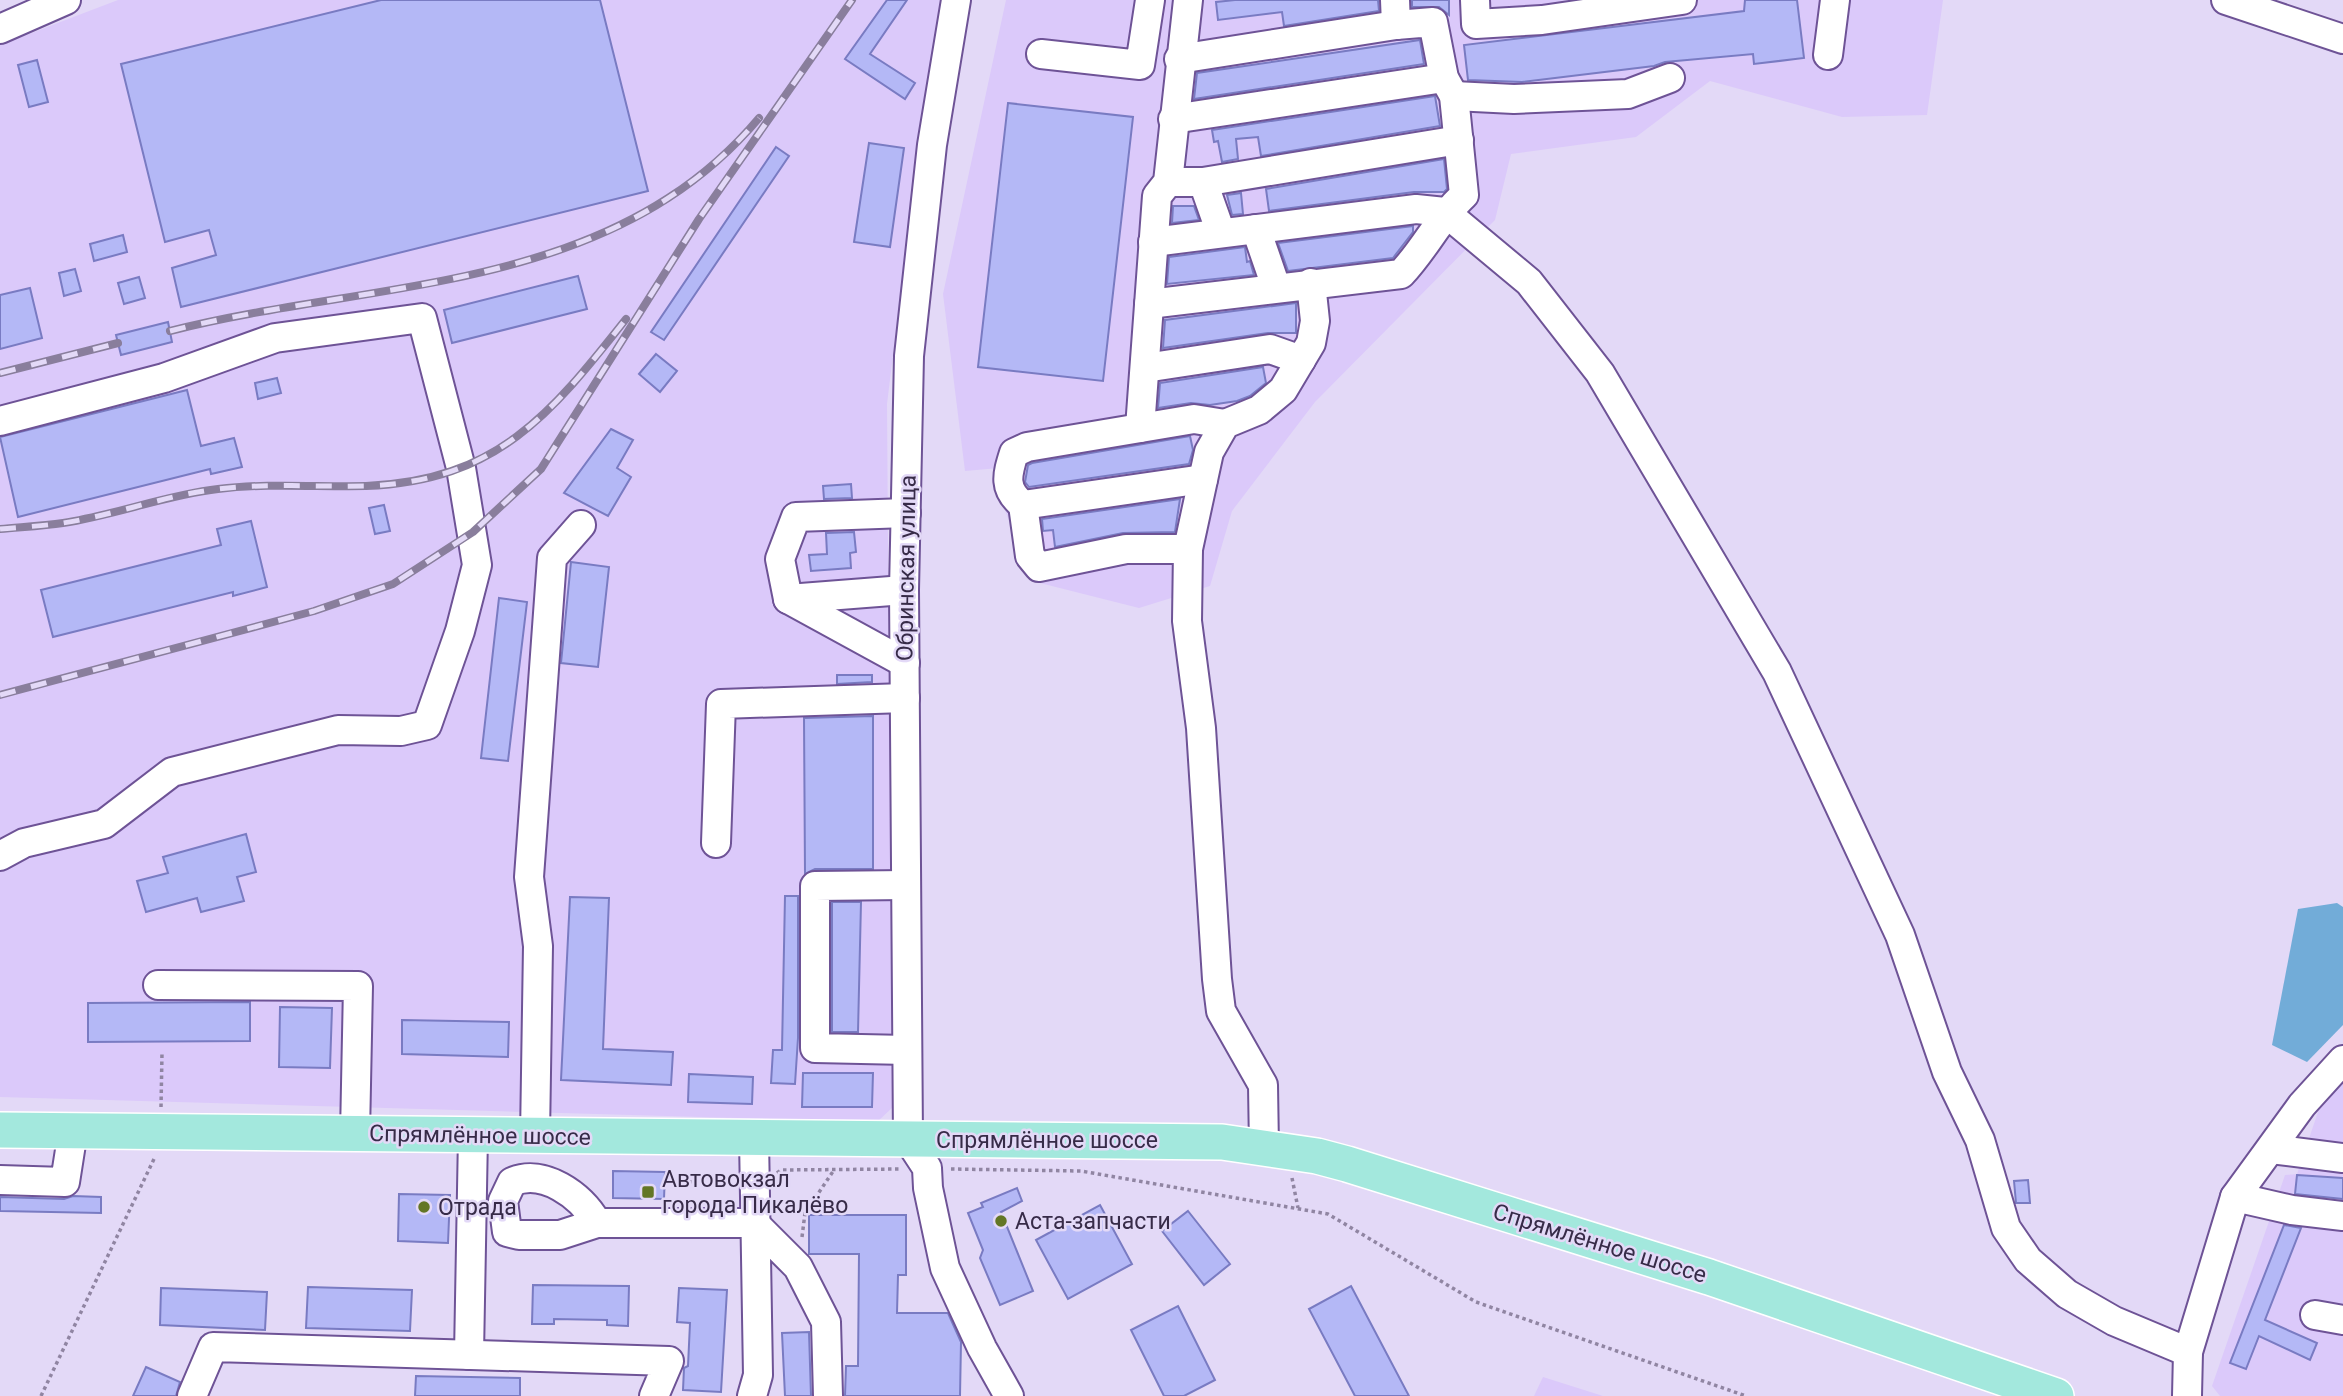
<svg xmlns="http://www.w3.org/2000/svg" width="2343" height="1396" viewBox="0 0 2343 1396" font-family="Roboto,sans-serif">
<style>
.built{fill:#dbc9fa}
.water{fill:#72acd8}
.building{fill:#b4b8f6;stroke:#797bc2;stroke-width:2}
.lines{fill:none;stroke-linecap:round;stroke-linejoin:round}
.minor-casing{stroke:#6e5396;stroke-width:32}
.major-casing{stroke:#fff;stroke-width:38}
.path{stroke:#9085a2;stroke-width:3.5;stroke-dasharray:3.5 3.5;stroke-linecap:butt}
.minor{stroke:#fff;stroke-width:28}
.major{stroke:#a3e8dd;stroke-width:35}
.rail-casing{stroke:#897e9c;stroke-width:8}
.rail{stroke:#e3d9f7;stroke-width:5;stroke-dasharray:16;stroke-linecap:butt}
.poi-dot{fill:#637626;stroke:#e3d9f7;stroke-width:2.5}
.labels{text-anchor:middle;stroke-width:5;stroke-linejoin:round;paint-order:stroke}
.street-label{font-size:23px;fill:#372b48;stroke:#e3d9f7}
.poi-label{font-size:23px;fill:#372b48;stroke:#e3d9f7;text-anchor:start}
</style>
<rect width="100%" height="100%" fill="#e3d9f7"/>
<!-- built -->
<g class="built">
<path d="M118,0H945L923,112L887,404L892,1108L877,1122L0,1097V45Z"/>
<path d="M1006,0H1943L1927,115L1842,117L1710,81L1636,137L1511,154L1495,220L1315,402L1232,511L1210,586L1139,608L1032,581L1003,505L999,468L965,471L943,294Z"/>
<path d="M2343,1079V1396H2220L2212,1386L2285,1175L2297,1174L2321,1103Z"/>
<path d="M1543,1377L1603,1396H1534Z"/>
</g>
<!-- water -->
<path class="water" d="M2337,903L2343,907V1025L2307,1062L2272,1045L2298,909Z"/>
<!-- building -->
<g class="building">
<path d="M381,0H600L648,191L181,307L172,268L216,255L209,230L165,242L121,64Z"/>
<path d="M887,0H907L870,54L915,83L905,99L845,59Z"/>
<path d="M1235,0H1378L1379,11L1284,26L1282,12L1218,20L1216,2Z"/>
<path d="M1412,0H1449V15L1439,7H1412Z"/>
<path d="M1745,0H1797L1804,58L1754,64L1753,54L1665,62L1654,66L1522,82L1468,80L1464,45L1744,11Z"/>
<path d="M1420,40L1424,64L1194,99L1197,73Z"/>
<path d="M37,60L48,102L29,107L18,65Z"/>
<path d="M1435,96L1440,126L1261,156L1258,137L1236,139L1238,159L1222,162L1218,141L1214,142L1212,130Z"/>
<path d="M1008,103L1133,117L1103,381L978,367Z"/>
<path d="M869,143L904,148L890,247L854,242Z"/>
<path d="M776,147L789,156L664,340L651,332Z"/>
<path d="M1444,159L1447,189L1444,192H1414L1269,211L1266,189Z"/>
<path d="M1241,193L1243,214L1232,215L1227,195Z"/>
<path d="M1173,206H1194L1199,220L1172,223Z"/>
<path d="M1413,226V232L1393,258L1288,271L1278,243Z"/>
<path d="M123,235L127,252L94,261L90,244Z"/>
<path d="M1245,247L1247,262L1250,261L1254,275L1167,284L1169,257Z"/>
<path d="M75,269L81,291L64,296L59,273Z"/>
<path d="M578,276L587,309L452,343L444,310Z"/>
<path d="M139,277L145,298L124,304L118,283Z"/>
<path d="M30,288L42,338L0,349V295Z"/>
<path d="M1296,303V333H1268L1163,348L1165,320Z"/>
<path d="M168,322L172,342L121,355L116,335Z"/>
<path d="M656,354L677,371L660,392L639,374Z"/>
<path d="M1263,367L1266,383L1250,396L1237,401L1210,405L1191,403L1158,408L1160,383Z"/>
<path d="M277,378L281,393L258,399L255,383Z"/>
<path d="M187,390L201,446L234,438L242,467L211,474L210,469L18,517L0,437Z"/>
<path d="M611,429L633,440L617,468L631,477L608,516L564,493Z"/>
<path d="M1190,436L1193,450L1189,464L1029,487L1025,482L1028,465L1032,463Z"/>
<path d="M851,484L852,498L824,499L823,486Z"/>
<path d="M1180,499L1175,532L1123,533L1055,547L1053,530L1043,531L1042,519Z"/>
<path d="M384,505L390,531L375,534L369,508Z"/>
<path d="M251,521L267,587L233,596V592L53,637L41,590L221,545L217,529Z"/>
<path d="M854,532L856,552L850,553L851,568L811,571L809,555L827,554L826,533Z"/>
<path d="M571,562L609,567L598,667L561,663Z"/>
<path d="M499,598L527,602L508,761L481,758Z"/>
<path d="M837,675H872V682L837,684Z"/>
<path d="M873,716V869H815L805,874L804,718Z"/>
<path d="M246,834L256,872L237,877L244,901L201,912L197,898L146,912L137,881L168,873L163,857Z"/>
<path d="M785,896H798V1038L795,1084L771,1083L773,1050H782Z"/>
<path d="M570,897L609,898L603,1049L673,1052L671,1085L561,1080Z"/>
<path d="M832,902H861L858,1032H832Z"/>
<path d="M250,1002V1041L88,1042V1003Z"/>
<path d="M280,1007L332,1008L330,1068L279,1067Z"/>
<path d="M402,1020L509,1022L508,1057L402,1054Z"/>
<path d="M803,1073H873L872,1107H802Z"/>
<path d="M689,1074L753,1077L752,1104L688,1102Z"/>
<path d="M613,1171L665,1172L664,1199L613,1198Z"/>
<path d="M2297,1175L2343,1178V1199L2295,1194Z"/>
<path d="M2028,1180L2030,1203H2016L2014,1181Z"/>
<path d="M1017,1188L1022,1201L1001,1212L1033,1291L1000,1305L980,1258L983,1250L968,1213L983,1207L981,1203Z"/>
<path d="M399,1194L450,1195L448,1243L398,1241Z"/>
<path d="M73,1196L101,1197V1213L0,1211V1197L64,1199Z"/>
<path d="M1100,1205L1132,1264L1068,1299L1036,1240Z"/>
<path d="M1188,1211L1230,1264L1204,1285L1162,1231Z"/>
<path d="M809,1215H906V1275H898L897,1313H948L961,1342L960,1396H845L846,1366H858L859,1254H809Z"/>
<path d="M2284,1225L2301,1228L2265,1320L2317,1343L2310,1360L2259,1336L2246,1369L2230,1363Z"/>
<path d="M533,1285L629,1286L628,1326L607,1325V1320L554,1319V1324H532Z"/>
<path d="M1351,1286L1409,1396H1355L1309,1309Z"/>
<path d="M308,1287L412,1290L410,1331L306,1328Z"/>
<path d="M161,1288L267,1292L265,1330L160,1325Z"/>
<path d="M679,1288L727,1290L721,1392L683,1390L684,1368L688,1366L690,1323L677,1322Z"/>
<path d="M1178,1306L1215,1380L1184,1396H1164L1131,1330Z"/>
<path d="M809,1332L811,1396H785L782,1333Z"/>
<path d="M146,1367L180,1382L176,1396H133Z"/>
<path d="M416,1376L520,1378V1396H415Z"/>
</g>
<g class="lines">
<!-- minor casing -->
<g class="minor-casing">
<g id="minor">
<path d="M956,0L932,145L909,356L904,590L908,1139L927,1168L928,1188L945,1268L982,1348L1009,1396"/>
<path d="M1395,0L1396,25"/>
<path d="M1475,0L1476,24L1542,20L1682,0"/>
<path d="M2226,0L2343,39"/>
<path d="M0,29L66,0"/>
<path d="M1041,54L1140,65L1150,0"/>
<path d="M1828,55L1835,0"/>
<path d="M1454,96L1514,99L1628,94L1670,78"/>
<path d="M1173,119L1444,78"/>
<path d="M1168,182H1203L1459,140"/>
<path d="M1203,182L1221,233"/>
<path d="M1256,229L1276,287"/>
<path d="M1153,242L1416,209L1445,212L1529,282L1600,373L1777,672L1900,935L1947,1072L1980,1140L2006,1228L2028,1260L2067,1294L2114,1321L2188,1352"/>
<path d="M1149,304L1401,274C1425,249 1439,218 1464,195L1454,96L1444,78L1433,22L1396,25L1179,59"/>
<path d="M1145,368L1270,349L1301,360"/>
<path d="M0,421L164,378L275,338L422,318L461,468L477,565L460,631L427,725L401,731L338,730L172,772L104,824L24,843L0,856"/>
<path d="M1140,428L1157,196L1168,182L1188,0"/>
<path d="M1023,505L1203,479"/>
<path d="M1188,549H1126L1039,567L1030,556L1023,505C1003,489 1007,475 1014,453L1027,447L1194,419L1225,424"/>
<path d="M788,599L904,590"/>
<path d="M905,663L788,599L780,559L796,517L906,513"/>
<path d="M716,843L721,704L905,698"/>
<path d="M906,885L815,886V1048L907,1050"/>
<path d="M158,985L358,986L355,1134"/>
<path d="M535,1136L538,946L529,877L552,558L581,525"/>
<path d="M1264,1148L1263,1085L1221,1011L1217,979L1201,728L1187,621L1188,549L1209,452L1225,424L1259,410L1283,390L1311,343L1315,321L1311,283"/>
<path d="M2271,1149L2343,1158"/>
<path d="M0,1180L65,1182L73,1131"/>
<path d="M2235,1197L2292,1210L2343,1216"/>
<path d="M597,1223C581,1195 543,1168 512,1182L503,1201L507,1232L519,1235H560L597,1223H754L798,1267L826,1322L828,1396"/>
<path d="M2315,1315L2343,1320"/>
<path d="M469,1355L473,1135"/>
<path d="M192,1396L213,1347L669,1361L654,1396"/>
<path d="M752,1396L758,1375L754,1138"/>
<path d="M2187,1396L2188,1352L2235,1197L2302,1105L2343,1060"/>
</g>
</g>
<!-- major casing -->
<g class="major-casing">
<path id="major" d="M0,1130L1222,1142L1317,1156L1347,1164L1709,1277L2056,1396"/>
</g>
<!-- path -->
<g class="path">
<path d="M161,1107L162,1053"/>
<path d="M951,1169L1081,1171L1328,1214L1476,1302L1746,1396"/>
<path d="M777,1173L781,1170L901,1169"/>
<path d="M1292,1178L1298,1208"/>
<path d="M674,1182L731,1181"/>
<path d="M802,1237L805,1213L834,1170"/>
<path d="M41,1396L154,1159"/>
</g>
<!-- minor -->
<use href="#minor" class="minor"/>
<!-- major -->
<use href="#major" class="major"/>
<!-- rail casing -->
<g class="rail-casing">
<g id="rail">
<path d="M170,331C374,279 610,295 759,118"/>
<path d="M0,373L118,343"/>
<path d="M0,529C21,527 43,526 63,523C115,515 166,495 218,489C268,483 316,487 366,486C497,481 551,414 626,319"/>
<path d="M0,695L314,611L393,584L473,532L541,469L699,219L852,0"/>
</g>
</g>
<!-- rail -->
<use href="#rail" class="rail"/>
</g>
<!-- markers -->
<g class="poi-dot">
<rect x="641" y="1185" width="14" height="14" rx="3.5"/>
<circle cx="424" cy="1207" r="7"/>
<circle cx="1001" cy="1221" r="7"/>
</g>
<g class="labels">
<!-- street labels -->
<g class="street-label">
<text transform="translate(906 568) rotate(-89)" y="8">Обринская улица</text>
<text transform="translate(480 1135) rotate(1)" y="8">Спрямлённое шоссе</text>
<text x="1047" y="1148">Спрямлённое шоссе</text>
<text transform="translate(1600 1243) rotate(17)" y="8">Спрямлённое шоссе</text>
</g>
<!-- poi labels -->
<g class="poi-label">
<text x="662" y="1187">Автовокзал<tspan x="662" dy="26">города Пикалёво</tspan></text>
<text x="438" y="1215">Отрада</text>
<text x="1015" y="1229">Аста-запчасти</text>
</g>
</g>
</svg>
